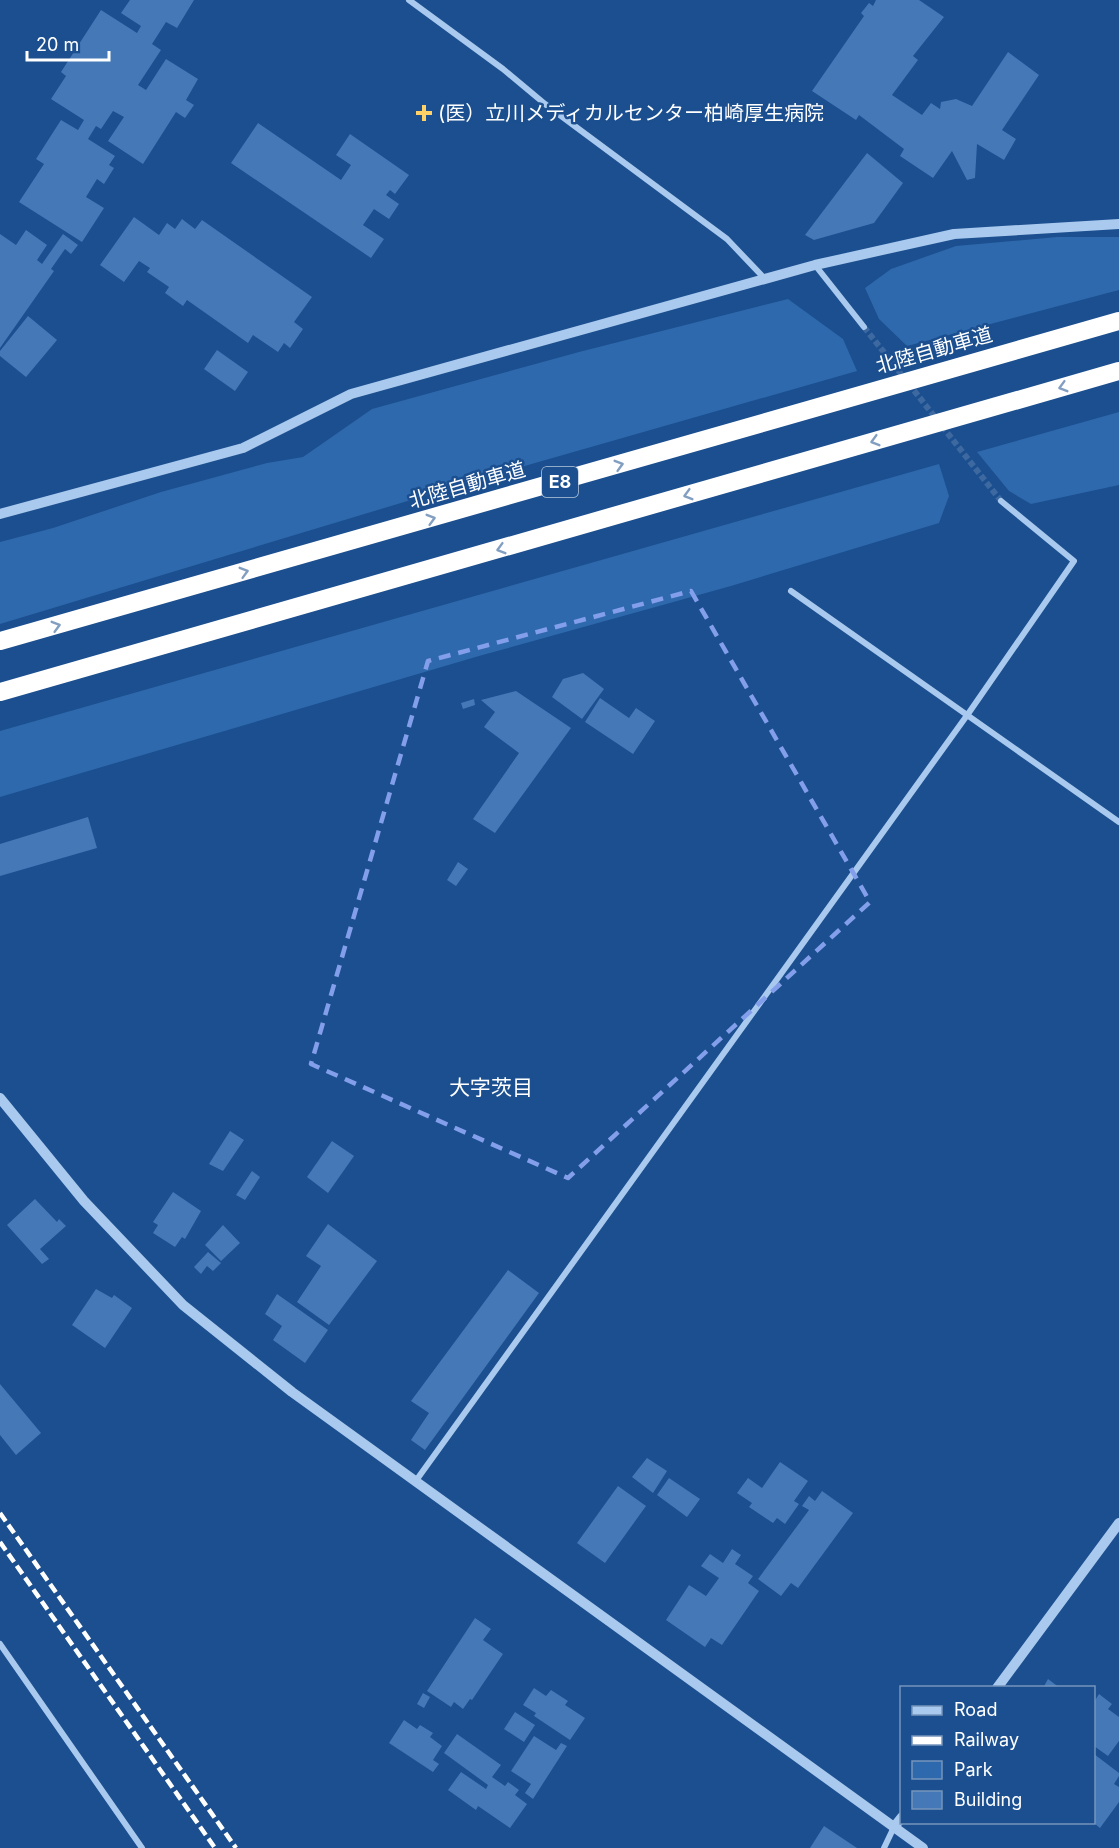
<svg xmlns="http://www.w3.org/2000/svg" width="1119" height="1848" viewBox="0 0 1119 1848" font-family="Inter,'Noto Sans JP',sans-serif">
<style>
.green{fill:#2e69ad}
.building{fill:#4478b7}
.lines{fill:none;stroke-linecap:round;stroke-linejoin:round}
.minor-tunnel{stroke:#3d69a0;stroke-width:6;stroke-dasharray:6 3;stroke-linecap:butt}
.minor{stroke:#a9c9ee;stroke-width:6}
.tertiary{stroke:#a9c9ee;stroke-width:10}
.motorway{stroke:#fff;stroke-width:18}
.rail{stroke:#fff;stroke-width:4.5;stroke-dasharray:10 4.5;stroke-linecap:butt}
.oneway{stroke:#829ec1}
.marked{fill:none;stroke:#839eea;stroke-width:4.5;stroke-dasharray:12 8;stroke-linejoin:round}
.poi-dot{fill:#ffd166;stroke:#1b4f8f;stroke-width:2}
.labels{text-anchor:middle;stroke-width:5;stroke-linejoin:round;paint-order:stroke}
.shield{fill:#1b4f8f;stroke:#bbcadd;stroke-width:1.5}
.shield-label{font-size:18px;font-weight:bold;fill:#fff}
.poi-label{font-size:20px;fill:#fff;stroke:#1b4f8f;text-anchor:start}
.street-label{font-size:20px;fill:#fff;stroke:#1b4f8f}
.neighbourhood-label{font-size:21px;fill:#fff;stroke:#1b4f8f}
</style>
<rect width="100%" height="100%" fill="#1b4f8f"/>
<!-- green -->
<g class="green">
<path d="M1057,237H1119V290L907,346L879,319L865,288L891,269L956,246Z"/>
<path d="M788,299L843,339L857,371L507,471L0,624V542L53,528L161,492L267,463L303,457L372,409L579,352Z"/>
<path d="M1119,412V485L1031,504L1009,491L977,452Z"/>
<path d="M939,464L949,496L939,523L731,586L479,656L0,797V731Z"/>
</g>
<!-- building -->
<g class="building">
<path d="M130,0H194L177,28L166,22L152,44L161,50L138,85L146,90L166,59L198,79L186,100L194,105L185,118L176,112L143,164L108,141L124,117L113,111L101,129L96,126L88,139L115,156L109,165L114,168L104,184L97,179L86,197L104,208L82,242L19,202L44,164L36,159L61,120L78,130L84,120L51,99L66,76L61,72L101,10L137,33L141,26L121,13Z"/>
<path d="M876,0H919L944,17L913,56L918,60L892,95L922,115L931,103L940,109L941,102L956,99L972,106L1008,52L1039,75L1002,130L1016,139L1004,160L977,144L975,178L967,180L952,151L933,178L900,156L904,149L859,115L856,120L812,91L864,16L861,13L869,3L873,6Z"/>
<path d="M258,123L341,180L351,165L336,155L350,134L409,175L395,194L390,190L386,195L399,204L389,219L374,209L363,225L384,239L371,258L231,163Z"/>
<path d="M867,153L903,183L874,223L814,240L805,235Z"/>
<path d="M134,217L159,235L167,223L175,229L182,219L195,229L202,220L312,297L294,322L303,329L290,348L284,343L278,352L253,335L248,343L187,300L183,306L165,293L169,287L147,272L150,268L139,261L124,282L100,265Z"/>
<path d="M26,230L47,245L37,260L42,264L63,234L78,245L71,254L65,249L51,269L54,271L0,348V234L16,245Z"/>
<path d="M28,316L57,340L26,377L0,356V351Z"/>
<path d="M217,350L248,372L235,391L204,369Z"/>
<path d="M583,673L604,689L582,719L552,697L563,679Z"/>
<path d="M516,691L571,728L495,833L473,819L519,753L484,727L495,712L481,700Z"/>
<path d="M600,698L629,718L636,708L655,721L633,754L585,722Z"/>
<path d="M474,699L475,705L463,709L461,703Z"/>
<path d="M88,817L97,848L0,876V844Z"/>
<path d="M458,862L468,869L456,886L447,880Z"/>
<path d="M230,1131L244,1140L223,1171L209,1164Z"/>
<path d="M332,1141L354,1156L328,1193L307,1177Z"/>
<path d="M252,1171L260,1177L245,1200L236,1195Z"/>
<path d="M173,1192L201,1211L185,1239L182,1237L175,1247L153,1233L158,1225L153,1222Z"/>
<path d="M35,1199L57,1222L59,1219L66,1226L40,1249L49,1259L42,1264L7,1225Z"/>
<path d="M328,1224L377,1261L329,1325L297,1302L321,1266L306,1256Z"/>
<path d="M223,1225L240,1243L221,1261L205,1245Z"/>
<path d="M208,1252L221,1263L213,1271L207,1266L201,1274L194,1267Z"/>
<path d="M508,1270L539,1293L425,1450L411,1440L429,1413L411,1401Z"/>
<path d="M96,1289L112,1298L114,1295L132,1308L105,1348L72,1325Z"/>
<path d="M277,1294L328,1330L305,1363L273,1340L282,1326L265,1314Z"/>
<path d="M0,1384L41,1433L16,1455L0,1435Z"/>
<path d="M647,1458L667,1471L653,1493L632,1477Z"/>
<path d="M780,1462L808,1481L794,1501L799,1504L785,1524L777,1518L773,1523L749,1507L752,1503L737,1493L748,1478L762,1488Z"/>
<path d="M669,1478L700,1499L687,1517L657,1495Z"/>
<path d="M618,1486L646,1506L605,1563L577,1543Z"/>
<path d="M822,1491L853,1513L798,1588L791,1583L781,1596L758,1579L809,1510L802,1506L809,1496L815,1501Z"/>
<path d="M732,1549L741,1555L735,1564L753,1576L748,1583L759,1591L722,1645L711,1638L705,1647L666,1620L689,1585L706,1596L719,1578L701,1566L710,1554L723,1563Z"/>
<path d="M475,1618L491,1629L483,1640L503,1654L472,1700L470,1699L463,1709L454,1702L451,1707L427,1691Z"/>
<path d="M1048,1679L1060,1688H1043Z"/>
<path d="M534,1688L546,1696L551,1690L568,1701L565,1705L585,1718L570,1740L534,1716L536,1713L523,1705Z"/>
<path d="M423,1693L430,1697L424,1708L417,1704Z"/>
<path d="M1099,1694L1112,1704L1108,1709L1119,1717V1741L1108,1756L1094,1746V1702Z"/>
<path d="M515,1712L535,1725L524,1742L504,1729Z"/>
<path d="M404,1720L417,1729L420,1725L433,1733L430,1737L442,1746L433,1760L439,1764L433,1772L389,1743Z"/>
<path d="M457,1734L501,1765L492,1777L505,1786L508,1782L519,1790L515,1795L527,1804L510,1828L478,1806L476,1810L448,1790L461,1772L486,1789L488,1785L444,1753Z"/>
<path d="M534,1736L556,1750L561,1743L567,1746L533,1799L525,1793L531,1784L511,1771Z"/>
<path d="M1094,1754L1119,1773V1776L1114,1784L1119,1787V1802L1100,1828L1094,1823Z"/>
<path d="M824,1826L857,1848H810Z"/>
</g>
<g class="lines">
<!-- minor-tunnel -->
<path class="minor-tunnel" d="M864,327L1001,501"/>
<!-- minor -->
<g class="minor">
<path d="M409,0L503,69L545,104L727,239L765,279"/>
<path d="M815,265L864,327"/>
<path d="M791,591L1119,822"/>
<path d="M415,1482L968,714L1074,561L1001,501"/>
<path d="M0,1644L142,1848"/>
<path d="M884,1848L894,1827"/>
</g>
<!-- tertiary -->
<g class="tertiary">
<path d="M0,514L243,448L351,394L815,265L954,234L1119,224"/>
<path d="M0,1098L84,1201L183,1305L292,1392L923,1848"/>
<path d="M997,1688L1119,1523"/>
<path d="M894,1827L902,1817"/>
</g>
<!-- motorway -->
<g class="motorway">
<path d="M0,641L1119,321"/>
<path d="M0,692L1119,371"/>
</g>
<!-- rail -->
<g class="rail">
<path d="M0,1513L236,1848"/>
<path d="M0,1542L215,1848"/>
</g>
</g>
<!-- one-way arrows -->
<defs><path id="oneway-chevron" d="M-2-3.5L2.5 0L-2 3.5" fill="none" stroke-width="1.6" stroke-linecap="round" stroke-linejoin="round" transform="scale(1.5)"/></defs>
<g class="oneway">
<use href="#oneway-chevron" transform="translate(1063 387) rotate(164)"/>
<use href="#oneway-chevron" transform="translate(875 441) rotate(164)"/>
<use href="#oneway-chevron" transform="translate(619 465) rotate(-16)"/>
<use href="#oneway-chevron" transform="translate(688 495) rotate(164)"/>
<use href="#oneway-chevron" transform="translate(431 519) rotate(-16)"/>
<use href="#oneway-chevron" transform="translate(501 549) rotate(164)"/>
<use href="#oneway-chevron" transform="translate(244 572) rotate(-16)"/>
<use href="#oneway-chevron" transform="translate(56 626) rotate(-16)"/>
</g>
<!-- marked area -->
<path class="marked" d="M691,591L870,902L568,1178L311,1064L428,661Z"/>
<!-- markers -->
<path class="poi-dot" d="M421 104h6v6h6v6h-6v6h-6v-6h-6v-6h6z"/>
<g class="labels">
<!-- shield labels -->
<rect class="shield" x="542" y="467" width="36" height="30" rx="4.5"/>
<g class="shield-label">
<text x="560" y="488">E8</text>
</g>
<!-- poi labels -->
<g class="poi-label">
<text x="438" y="120">(医）立川メディカルセンター柏崎厚生病院</text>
</g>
<!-- street labels -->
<g class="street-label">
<text transform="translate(934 350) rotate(-16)" y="7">北陸自動車道</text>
<text transform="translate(467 485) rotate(-16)" y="7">北陸自動車道</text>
</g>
<!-- neighbourhood labels -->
<g class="neighbourhood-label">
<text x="491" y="1095">大字茨目</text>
</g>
</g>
<!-- legend -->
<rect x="900" y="1686" width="195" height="138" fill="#1b4f8f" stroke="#7695bc" stroke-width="1.5"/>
<rect x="912" y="1706" width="30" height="9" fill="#a9c9ee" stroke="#7695bc" stroke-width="1.5"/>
<text x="954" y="1716" font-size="18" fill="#ffffff">Road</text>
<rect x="912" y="1736" width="30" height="9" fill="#ffffff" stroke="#7695bc" stroke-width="1.5"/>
<text x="954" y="1746" font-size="18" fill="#ffffff">Railway</text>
<rect x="912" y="1761" width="30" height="18" fill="#2e69ad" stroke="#7695bc" stroke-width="1.5"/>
<text x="954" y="1776" font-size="18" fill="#ffffff">Park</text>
<rect x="912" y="1791" width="30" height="18" fill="#4478b7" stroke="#7695bc" stroke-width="1.5"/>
<text x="954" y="1806" font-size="18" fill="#ffffff">Building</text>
<!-- scale -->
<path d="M27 51v9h82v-9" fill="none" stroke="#ffffff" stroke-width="3"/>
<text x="36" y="51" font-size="18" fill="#ffffff" stroke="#1b4f8f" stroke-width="4.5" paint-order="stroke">20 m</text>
</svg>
